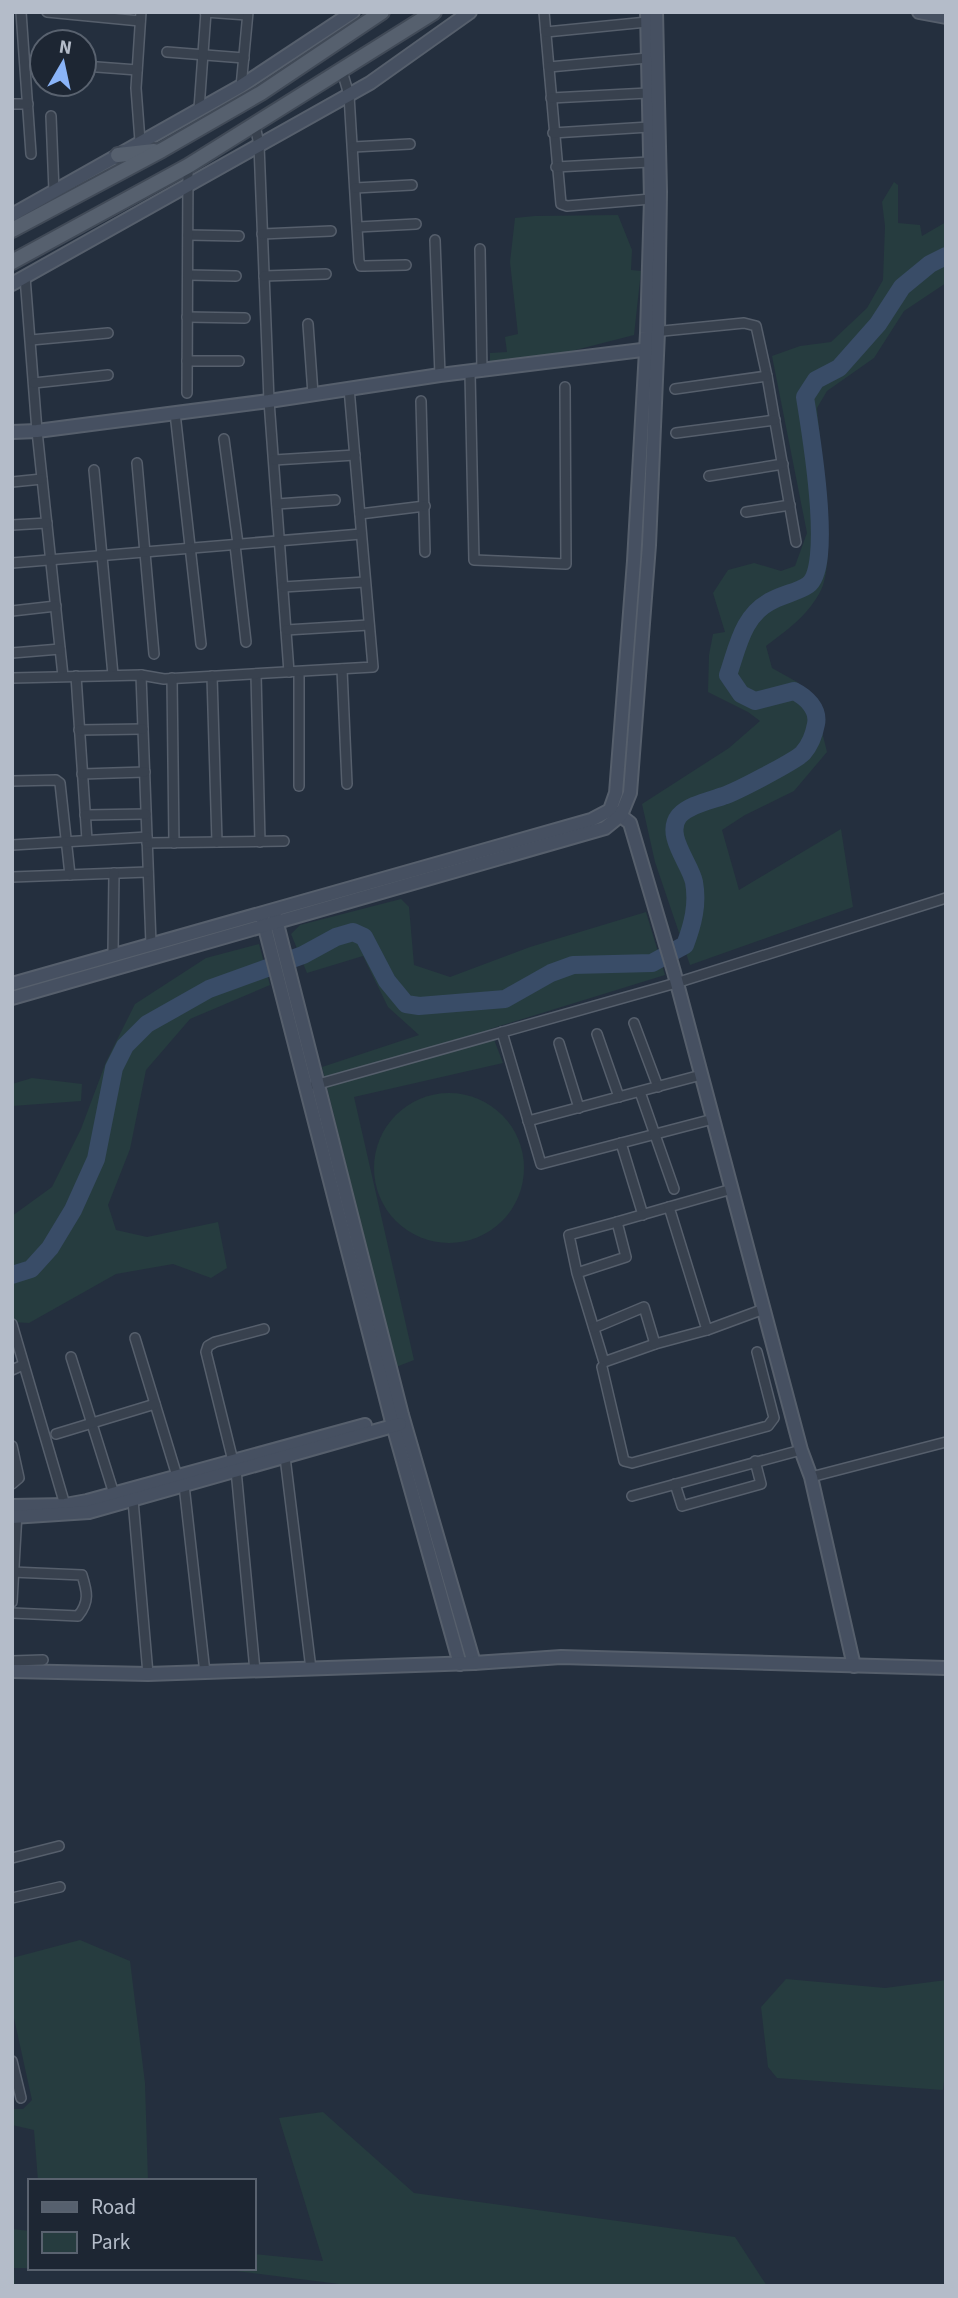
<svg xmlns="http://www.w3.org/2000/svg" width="958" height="2298" viewBox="0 0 958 2298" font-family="'Source Sans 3',sans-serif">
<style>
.green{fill:#263c3f}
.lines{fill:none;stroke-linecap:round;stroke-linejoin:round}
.river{stroke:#394c67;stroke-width:18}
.street-casing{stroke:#565f6c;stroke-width:12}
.secondary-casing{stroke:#565f6c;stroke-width:16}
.primary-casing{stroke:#414a57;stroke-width:18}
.street{stroke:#38414e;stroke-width:9}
.secondary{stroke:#465061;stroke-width:12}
.primary{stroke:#56606e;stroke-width:14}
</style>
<rect width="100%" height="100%" fill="#242f3e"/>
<!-- green -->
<g class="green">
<path d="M894,182L898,185V223L920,225L922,236L946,222V283L904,311L874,358L827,391L817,408C820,448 839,563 819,594C804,619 788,629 766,646L772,668L797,682L814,699L827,752L794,791L745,815L722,830L739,890L841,829L853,907L690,965L655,862L642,804L729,748L760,721L748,712L708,692L709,655L713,634L725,632L713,593L728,570L754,563L781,571L795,566L807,533L772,356L800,346L831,342L867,308L883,280L885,226L882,202Z"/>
<path d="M618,215L632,250L631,270L641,271L634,335L556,355L490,366V353L507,352L505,337L518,334L510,262L515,218L535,216Z"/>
<path d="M401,899L409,907L414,965L450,977L530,947L646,912L665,975L490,1029L503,1063L354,1097L414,1360L396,1367L322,1067L419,1035L388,1007L363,956L307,973L291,934L300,925Z"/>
<path d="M259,944L270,985L190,1019L146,1070L130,1149L108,1205L116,1230L147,1237L218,1222L227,1268L211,1278L173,1264L116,1274L29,1323L12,1322V1216L52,1187L81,1129L106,1062L135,1004L206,958Z"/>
<path d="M32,1078L82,1084L81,1101L12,1106V1084Z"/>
<circle cx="449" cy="1168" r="75"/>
<path d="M80,1940L130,1961L145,2083L148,2181H38L34,2130L12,2125V2109H23L32,2100L12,2009V1958Z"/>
<path d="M786,1979L885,1988L946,1980V2062L943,2090L777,2078L768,2067L761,2007Z"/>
<path d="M323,2112L414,2193L735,2237L767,2286H355L220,2269L94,2268H254V2254L323,2261L279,2118Z"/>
<path d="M12,2229L30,2231V2268H14L15,2286H12Z"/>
</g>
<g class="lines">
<!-- river -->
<path class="river" d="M12,1275L31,1269L50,1248L73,1210L96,1159L114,1068L125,1046L147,1024L209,989L303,955L336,937L353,932L364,937L387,981L406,1004L419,1006L505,999L551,973L573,965L652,963L685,945C693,924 698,904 694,882C690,863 664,835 679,816C689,805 709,801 723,796C736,792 795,761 803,753C811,744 814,735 816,724C819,709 806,697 794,691L755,701L741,694L728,675C738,646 743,614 773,600C784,594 798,592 808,585C834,567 810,429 805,397L816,380L839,368L878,324L902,287L930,264L946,256"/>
<!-- street casing -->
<g class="street-casing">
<g id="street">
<path d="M21,12L31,154"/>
<path d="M47,12L140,21"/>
<path d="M205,12L247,15"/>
<path d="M544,12L561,204L567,206L651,199"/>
<path d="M546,32L647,22"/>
<path d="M167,52L244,58"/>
<path d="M84,66L137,70"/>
<path d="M549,67L648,58"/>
<path d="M342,71L349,95L359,261L361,266H364L406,265"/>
<path d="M241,87L248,12"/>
<path d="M551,98L648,93"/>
<path d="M12,104H28"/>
<path d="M199,109L206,12"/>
<path d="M51,116L54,191"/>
<path d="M255,125L259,145L269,401L289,672"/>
<path d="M553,133L649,127"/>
<path d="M140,141L136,88L141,12"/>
<path d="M353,147L410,144"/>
<path d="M556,167L649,162"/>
<path d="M355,188L412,185"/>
<path d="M358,227L416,224"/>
<path d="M262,234L331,231"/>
<path d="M188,235L239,236"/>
<path d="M435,240L440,375"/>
<path d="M480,249L482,371"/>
<path d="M188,275L236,276"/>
<path d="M264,276L326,274"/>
<path d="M25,277L37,431L63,676"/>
<path d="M187,317L245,318"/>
<path d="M308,324L313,394"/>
<path d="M653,332L744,323L756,326L767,376L796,542"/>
<path d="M31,340L108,333"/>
<path d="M187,361H239"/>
<path d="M470,373L474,560L566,564L565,387"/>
<path d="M34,383L108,375"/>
<path d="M675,389L767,376"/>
<path d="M187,393L188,166"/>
<path d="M421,401L425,552"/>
<path d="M175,413L201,644"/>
<path d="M676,433L775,420"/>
<path d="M224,439L238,544"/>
<path d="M274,460L355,455"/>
<path d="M137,463L154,654"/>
<path d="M94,470L113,675"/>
<path d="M709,476L783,464"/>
<path d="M12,482L42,479"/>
<path d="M277,504L335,500"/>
<path d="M746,512L790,505"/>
<path d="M360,514L425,506"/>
<path d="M12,525L47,523"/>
<path d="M235,545L246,642"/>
<path d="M12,563L361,534"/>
<path d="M283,587L365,582"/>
<path d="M12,611L56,606"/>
<path d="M286,630L369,625"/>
<path d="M12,653L60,649"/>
<path d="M342,669L347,784"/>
<path d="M299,672V786"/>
<path d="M256,674L260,842"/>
<path d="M141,675L151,944"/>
<path d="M76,676L87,840"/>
<path d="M212,676L217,842"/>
<path d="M12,678L141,675L164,679L373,667L349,388"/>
<path d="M172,678L174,843"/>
<path d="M79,730L143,729"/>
<path d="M82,774L145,772"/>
<path d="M12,781L56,780L60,783L70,875"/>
<path d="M85,815L146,814"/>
<path d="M147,843L284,841"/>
<path d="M12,845L147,837"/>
<path d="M12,877L148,872"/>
<path d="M113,954L114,873"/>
<path d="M634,1023L658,1087"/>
<path d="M502,1032L541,1164L713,1119"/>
<path d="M597,1034L619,1097"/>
<path d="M559,1043L579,1108"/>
<path d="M315,1085L676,983L946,898"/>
<path d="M640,1092L674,1189"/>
<path d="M528,1121L701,1075"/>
<path d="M621,1143L643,1215"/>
<path d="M617,1222L669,1207"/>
<path d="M577,1273L626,1257L617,1222L569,1235L577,1273L604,1362L655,1344L707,1330L669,1207L732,1189"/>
<path d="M12,1324L65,1505"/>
<path d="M594,1328L644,1307L655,1344"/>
<path d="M707,1330L764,1309"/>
<path d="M135,1338L177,1476"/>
<path d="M71,1357L114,1494"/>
<path d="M602,1367L624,1461L632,1463L768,1426L774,1418L757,1352"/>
<path d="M12,1370L23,1365"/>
<path d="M56,1434L155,1404"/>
<path d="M12,1446L19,1478L12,1484"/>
<path d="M285,1457L311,1669"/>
<path d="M233,1461L206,1352L208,1346L215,1342L264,1329"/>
<path d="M236,1470L255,1671"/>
<path d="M811,1477L946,1442"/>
<path d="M675,1484L682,1506L761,1484L755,1461"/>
<path d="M184,1485L205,1673"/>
<path d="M632,1496L801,1450"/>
<path d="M133,1500L148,1674"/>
<path d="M12,1572L82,1575C87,1591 90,1602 78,1616L12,1613"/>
<path d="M12,1602L17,1513"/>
<path d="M12,1661L43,1660"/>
<path d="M12,1858L59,1846"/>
<path d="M12,1898L60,1887"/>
<path d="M12,2061L21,2098"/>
</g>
</g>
<!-- secondary casing -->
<g class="secondary-casing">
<g id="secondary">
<path d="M919,12L946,17"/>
<path d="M12,215L241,86L353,12"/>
<path d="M12,284L370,83L470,12"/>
<path d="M12,432L37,431L269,401L440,375L650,349"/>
<path d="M617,813L630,823L674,972L801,1450L811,1477L854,1666"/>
<path d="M275,916L402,1415L474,1663"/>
<path d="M263,920L391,1418L460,1664"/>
<path d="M12,984L591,820L610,810L616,793L634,561L647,333L651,199L647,12"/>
<path d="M12,998L605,828L621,815L630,793L649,545L658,332L660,192L656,12"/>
<path d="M12,1506L65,1505L87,1501L365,1425"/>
<path d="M12,1517L89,1512L400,1424"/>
<path d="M12,1671L148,1674L474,1663L561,1657L946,1668"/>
</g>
</g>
<!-- primary casing -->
<g class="primary-casing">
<g id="primary">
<path d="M118,155L154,151"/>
<path d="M12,230L162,150L261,93L382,12"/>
<path d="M12,262L188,166L434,12"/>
</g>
</g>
<!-- street -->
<use href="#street" class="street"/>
<!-- secondary -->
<use href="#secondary" class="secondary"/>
<!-- primary -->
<use href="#primary" class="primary"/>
</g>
<!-- border -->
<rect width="958" height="2298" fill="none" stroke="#b4bcc9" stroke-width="28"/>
<!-- legend -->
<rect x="28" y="2179" width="228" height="91" fill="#1d2633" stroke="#59626f" stroke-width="2"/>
<rect x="42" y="2202" width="35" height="10" fill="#56606e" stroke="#59626f" stroke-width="2"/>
<text x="91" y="2214" font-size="21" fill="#b4bcc9">Road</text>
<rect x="42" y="2232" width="35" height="21" fill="#263c3f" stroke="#59626f" stroke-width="2"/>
<text x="91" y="2249" font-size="21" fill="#b4bcc9">Park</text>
<!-- north arrow -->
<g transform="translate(63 63) rotate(9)"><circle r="33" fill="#1d2633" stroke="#59626f" stroke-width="2"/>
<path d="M0-5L12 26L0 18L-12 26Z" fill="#8ab4f8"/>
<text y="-10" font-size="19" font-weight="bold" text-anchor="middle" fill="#b4bcc9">N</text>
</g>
</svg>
